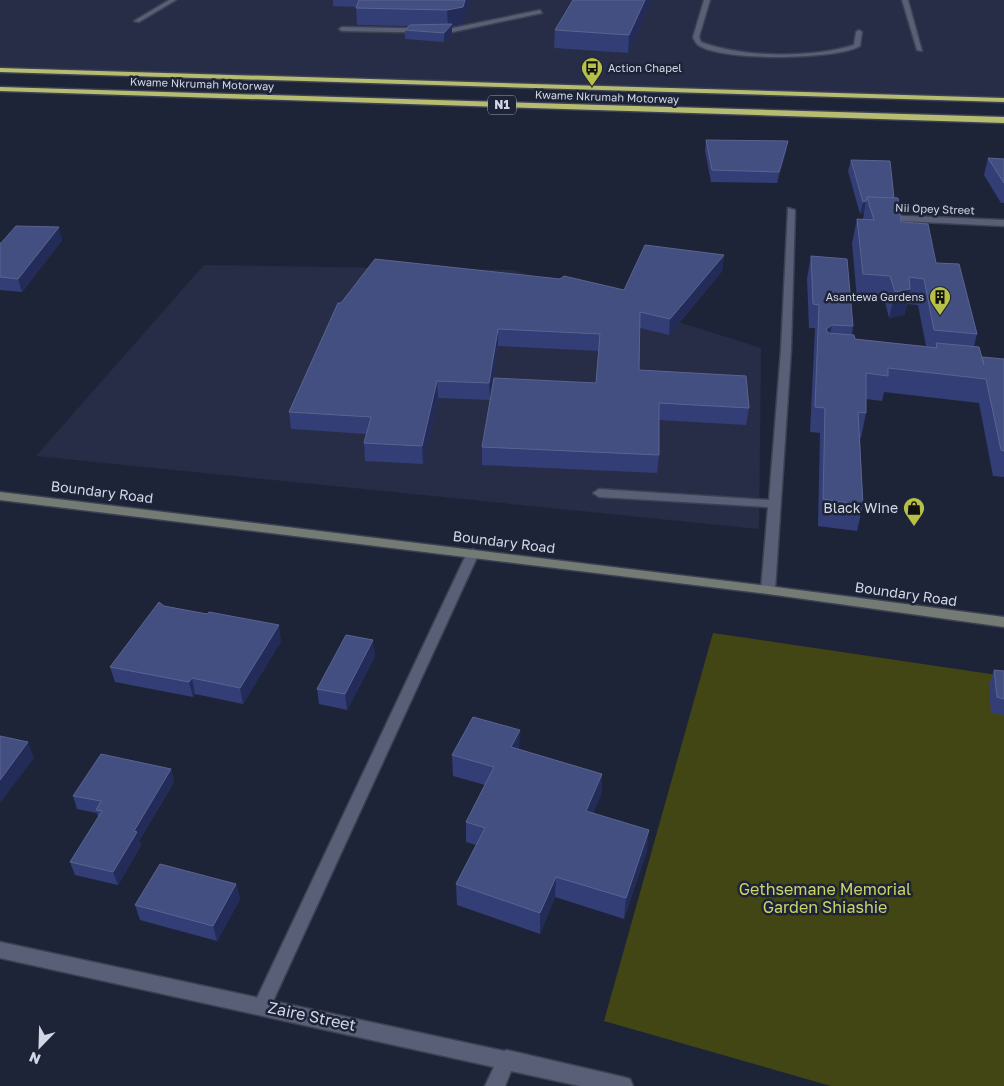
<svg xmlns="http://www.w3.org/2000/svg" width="1004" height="1086" viewBox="0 0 1004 1086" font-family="'Golos Text',sans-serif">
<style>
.built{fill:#272d47}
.green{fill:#424614}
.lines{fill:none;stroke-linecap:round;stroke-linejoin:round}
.lane-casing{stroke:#3d4152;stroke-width:3}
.street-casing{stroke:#3d4152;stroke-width:3}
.secondary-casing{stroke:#3d4152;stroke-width:3}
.highway-casing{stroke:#3d4152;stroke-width:3}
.lane{fill:#585f77;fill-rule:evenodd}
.street{fill:#585f77;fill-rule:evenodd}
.secondary{fill:#747b75;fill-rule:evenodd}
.highway{fill:#b6bd70;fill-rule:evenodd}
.wall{fill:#323e75}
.shaded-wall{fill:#232c58}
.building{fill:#434e81;stroke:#5a6491}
.labels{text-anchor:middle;stroke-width:5;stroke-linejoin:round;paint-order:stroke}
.far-poi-label{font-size:11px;fill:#d3d7e5;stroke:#1e2438;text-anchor:start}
.far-street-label{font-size:11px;fill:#d3d7e5;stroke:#1e2438}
.shield{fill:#1e2438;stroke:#9da1b1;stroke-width:1}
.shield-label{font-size:12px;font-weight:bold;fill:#d3d7e5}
.street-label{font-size:14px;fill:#d3d7e5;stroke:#1e2438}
.poi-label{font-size:14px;fill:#d3d7e5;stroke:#1e2438;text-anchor:end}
.near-park-label{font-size:16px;fill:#cbd467;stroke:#1e2438}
.near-street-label{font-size:16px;fill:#d3d7e5;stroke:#1e2438}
</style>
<rect width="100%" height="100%" fill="#1e2438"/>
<!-- built -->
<g class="built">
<path d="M0,0H1004V97L0,67Z"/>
<path d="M204,265L513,270L761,348L759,529L36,456Z"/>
</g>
<!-- green -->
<path class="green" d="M713,633L1004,676V1086H831L604,1021Z"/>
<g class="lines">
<!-- lane casing -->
<g class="lane-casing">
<g id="lane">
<path d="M169,0H176L139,22L134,21Z"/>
<path d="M704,0H710L699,37L701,42C743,58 812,58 854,45L856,32L859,30L862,32L860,46C838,60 716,62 697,44C696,43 693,38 693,37Z"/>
<path d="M902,0H908L922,51L917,50Z"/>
<path d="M540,10L542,13L448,33L342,31L339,29L342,27L448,29Z"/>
<path d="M788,208L795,210L791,350L775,590L768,594L761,590L768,507L599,497L593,493L599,489L769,500L781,350Z"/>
<path d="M473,549L479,553L268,1012L262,1015L256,1012L253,1006L256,1000L467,553Z"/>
</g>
</g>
<!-- street casing -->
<g class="street-casing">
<g id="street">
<path d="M884,215L1004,220V226L881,220L880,218Z"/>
<path d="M0,942L504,1051L507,1050L623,1077L630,1079L633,1086H580L511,1071L505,1086H485L494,1067L0,958Z"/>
</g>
</g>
<!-- secondary casing -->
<g class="secondary-casing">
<path id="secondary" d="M0,492L768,586L1004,617V627L768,594L0,500Z"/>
</g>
<!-- highway casing -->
<g class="highway-casing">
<g id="highway">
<path d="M0,68L1004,98V102L0,72Z"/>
<path d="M0,87L1004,117V123L0,91Z"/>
</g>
</g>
<!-- lane -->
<use href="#lane" class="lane"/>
<!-- street -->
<use href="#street" class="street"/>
<!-- secondary -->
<use href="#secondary" class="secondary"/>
<!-- highway -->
<use href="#highway" class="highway"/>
</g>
<!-- wall -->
<g class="wall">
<path d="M333,0H470L463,24L452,26V34L444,42L405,39V30L408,26L357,25L356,7L333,6Z"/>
<path d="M573,0H652L628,53L554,48L555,30Z"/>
<path d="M706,140L788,141L786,152L777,183L711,182L705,151Z"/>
<path d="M988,158L1004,159V203H1001L984,175Z"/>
<path d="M851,160L894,198L901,222L936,263L977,334L974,346L982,358L1004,359V477L993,476L979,403L884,392L882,401L866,399V413L861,438H860L863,505L857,531L818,526L820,433L810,432L815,328H809L807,278L811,256L853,326L852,335L855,339L926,346L918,305L907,304L904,315L889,318L885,302L857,299L852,243L857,219H863L864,213L860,214L848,171Z"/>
<path d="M62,240L22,292L0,290V243Z"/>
<path d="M724,255L722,271L669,335L640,328L639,370L749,408L746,425L659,420V455L657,473L482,465V447L596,383L599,351L498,346L490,400L438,398L423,464L365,461L364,443L366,434L291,429L289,412L338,303L624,290Z"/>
<path d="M164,606L281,641L243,704L195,694L193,697L115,682L110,667Z"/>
<path d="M375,656L347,710L319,704L317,689Z"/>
<path d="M994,670L1004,671V715L991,713L989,685Z"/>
<path d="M519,749L602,774L601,795L593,813L647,850L624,919L555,897L540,934L457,905L456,884L476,845L466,842V822L485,785L453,776L452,755Z"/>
<path d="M171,769L174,782L139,841L141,845L118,885L75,875L70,862L98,817L97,813L77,809L73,796Z"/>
<path d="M236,884L240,899L217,941L140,920L135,905Z"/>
</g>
<!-- shaded-wall -->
<g class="shaded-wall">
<path d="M465,0H470L463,24L452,26V34L444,42V33L448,27L447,10Z"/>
<path d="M645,0H652L628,53L629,35Z"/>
<path d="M788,141L786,152L777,183L779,172Z"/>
<path d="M866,201L864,213L860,214L863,202Z"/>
<path d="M59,227L62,240L22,292L18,279Z"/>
<path d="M724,255L722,271L669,335L670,319Z"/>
<path d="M910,289L904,315L889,318L895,292Z"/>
<path d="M832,325L827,348L826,329Z"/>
<path d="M498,329V346L490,400L489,383Z"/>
<path d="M437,381L438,398L423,464L422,446Z"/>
<path d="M279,625L281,641L243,704L240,688Z"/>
<path d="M373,640L375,656L347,710L345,694Z"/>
<path d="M192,678L195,694L193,697L189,682Z"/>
<path d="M520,730L519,750L511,747Z"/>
<path d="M28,742L34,758L0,803V780Z"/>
<path d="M171,769L174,782L139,841L141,845L118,885L113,872L134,831Z"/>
<path d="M602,774L601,795L585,832L586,811Z"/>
<path d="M649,830L647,850L624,919L626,898Z"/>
<path d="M556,877L555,897L540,934V913Z"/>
<path d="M236,884L240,899L217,941L213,926Z"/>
</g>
<!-- building -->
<g class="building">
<path d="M359,0H465L463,7L447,10L356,8Z"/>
<path d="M573,0H645L629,35L555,30Z"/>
<path d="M452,24L444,33L405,30L410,25Z"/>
<path d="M706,140L788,141L779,172L712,170Z"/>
<path d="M988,158L1004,159V183Z"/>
<path d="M851,160L890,161L894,198L867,197L866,201L863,202Z"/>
<path d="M867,197L898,198L901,222L928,224L936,263L959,264L977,334L934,330L924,279L909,277L910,289L895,292L890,276L863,274L857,219L874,220Z"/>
<path d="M16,226L59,227L18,279L0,277V243H1Z"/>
<path d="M645,245L724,255L670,319L640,312L639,370L746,376L749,408L659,403V455L482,447L494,378L596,383L600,334L498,329L489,383L437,381L422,446L364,443L371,417L289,412L338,303H341L375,259L560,279L564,276L624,290Z"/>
<path d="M811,256L847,259L853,326L832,325L826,329L828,333L854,335L855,339L937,348L936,343L979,347L984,365L982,357L1004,359V451L1001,450L986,379L888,368V376L866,373V413L858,412L863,505L823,499L825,408L815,407L819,305L813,304Z"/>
<path d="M159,602L164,606L207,614L209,612L279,625L240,688L192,678L189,682L110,667Z"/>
<path d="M346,635L373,640L345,694L317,689Z"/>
<path d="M994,670L1004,671V699L997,697Z"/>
<path d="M473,717L520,730L511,747L602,774L586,811L649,830L626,898L556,877L540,913L456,884L485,828L466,822L494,767L452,755Z"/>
<path d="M0,736L28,742L0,780Z"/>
<path d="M101,754L171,769L134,831L137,832L113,872L70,862L102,811L96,810L101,801L73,796Z"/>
<path d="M160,864L236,884L213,926L135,905Z"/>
</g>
<!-- icons -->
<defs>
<g id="bus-pin" transform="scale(1.125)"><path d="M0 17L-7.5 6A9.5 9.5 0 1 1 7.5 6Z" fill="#b8c147" stroke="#1e2438"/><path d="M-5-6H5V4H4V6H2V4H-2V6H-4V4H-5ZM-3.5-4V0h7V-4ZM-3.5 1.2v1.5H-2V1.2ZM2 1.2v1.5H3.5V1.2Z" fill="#111"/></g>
<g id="building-pin" transform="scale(1.125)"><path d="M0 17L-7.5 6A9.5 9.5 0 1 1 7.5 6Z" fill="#b8c147" stroke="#1e2438"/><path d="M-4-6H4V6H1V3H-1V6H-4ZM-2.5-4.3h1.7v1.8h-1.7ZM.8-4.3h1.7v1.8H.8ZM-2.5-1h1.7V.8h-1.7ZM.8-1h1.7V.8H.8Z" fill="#111"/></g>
<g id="shop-pin" transform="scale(1.125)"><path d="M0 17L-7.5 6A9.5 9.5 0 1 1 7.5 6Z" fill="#b8c147" stroke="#1e2438"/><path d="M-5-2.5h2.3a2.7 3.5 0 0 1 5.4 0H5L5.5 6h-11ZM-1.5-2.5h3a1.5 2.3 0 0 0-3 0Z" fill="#111"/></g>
</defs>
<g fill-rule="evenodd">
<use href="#bus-pin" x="592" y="68"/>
<use href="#building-pin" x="940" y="297"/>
<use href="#shop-pin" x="914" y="508"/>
</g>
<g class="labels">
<!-- far-poi labels -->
<g class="far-poi-label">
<text x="608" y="72">Action Chapel</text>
<text x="924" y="301" text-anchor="end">Asantewa Gardens</text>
</g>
<!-- far-street labels -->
<g class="far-street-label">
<text transform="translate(202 84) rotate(2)" y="4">Kwame Nkrumah Motorway</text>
<text transform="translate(607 97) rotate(2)" y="4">Kwame Nkrumah Motorway</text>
<text transform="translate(935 209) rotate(2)" y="4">Nii Opey Street</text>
</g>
<!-- shield labels -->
<rect class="shield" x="488" y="95.5" width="28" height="19" rx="4"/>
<g class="shield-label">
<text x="502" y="109">N1</text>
</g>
<!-- street labels -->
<g class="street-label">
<text transform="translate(102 492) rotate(7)" y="5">Boundary Road</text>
<text transform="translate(504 542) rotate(7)" y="5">Boundary Road</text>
<text transform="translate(906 594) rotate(8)" y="5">Boundary Road</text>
</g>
<!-- poi labels -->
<g class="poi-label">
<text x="898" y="513">Black Wine</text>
</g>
<!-- near-park labels -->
<g class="near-park-label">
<text x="825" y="895">Gethsemane Memorial<tspan x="825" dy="18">Garden Shiashie</tspan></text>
</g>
<!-- near-street labels -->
<g class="near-street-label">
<text transform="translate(312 1016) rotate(12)" y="6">Zaire Street</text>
</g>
</g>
<!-- north arrow -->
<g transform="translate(40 1046) rotate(203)" stroke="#1e2438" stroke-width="4" paint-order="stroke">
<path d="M0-4L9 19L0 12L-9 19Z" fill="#d3d7e5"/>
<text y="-8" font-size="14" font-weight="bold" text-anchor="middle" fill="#d3d7e5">N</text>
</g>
</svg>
